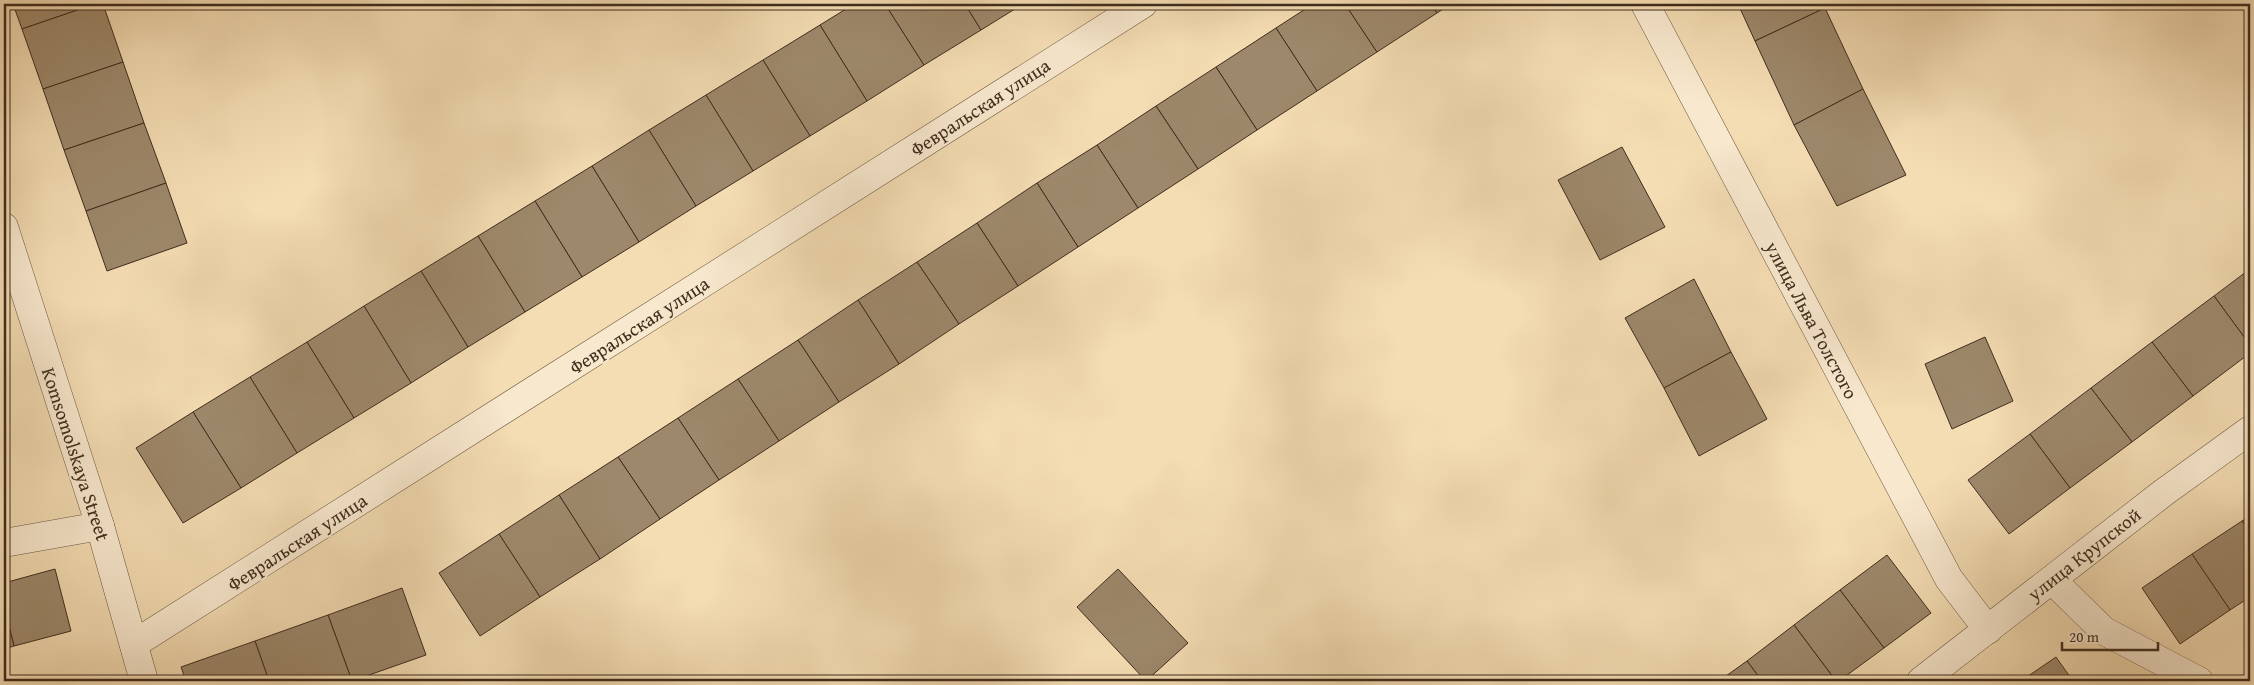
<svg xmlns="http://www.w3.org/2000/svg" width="2254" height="685" viewBox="0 0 2254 685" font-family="'Gentium Book Plus',serif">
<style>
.building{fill:#9d886b;stroke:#3f2d1e}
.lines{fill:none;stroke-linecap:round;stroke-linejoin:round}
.minor-casing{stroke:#6c5943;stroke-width:29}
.minor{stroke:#f8e8ce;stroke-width:28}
.labels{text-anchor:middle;stroke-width:4;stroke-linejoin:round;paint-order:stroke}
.street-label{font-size:19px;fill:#3f2d1e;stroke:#f8e8ce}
</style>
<rect width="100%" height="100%" fill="#f4dcb3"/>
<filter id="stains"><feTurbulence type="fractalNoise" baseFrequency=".004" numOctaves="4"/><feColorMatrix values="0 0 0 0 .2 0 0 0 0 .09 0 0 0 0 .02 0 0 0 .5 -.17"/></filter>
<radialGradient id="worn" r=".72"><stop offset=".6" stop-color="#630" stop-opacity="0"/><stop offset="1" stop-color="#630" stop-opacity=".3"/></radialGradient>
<!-- building -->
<g class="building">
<path d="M13,4H95L22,29Z"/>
<path d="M95,4H103L123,62L43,89L22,29Z"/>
<path d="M854,4H885L924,65L867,101L820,25Z"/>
<path d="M885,4H965L981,30L924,65Z"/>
<path d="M965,4H1023L981,30Z"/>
<path d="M1313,4H1345L1377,52L1317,91L1276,28Z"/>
<path d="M1345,4H1431L1437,13L1377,52Z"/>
<path d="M1431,4H1451L1437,13Z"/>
<path d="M1738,4H1823L1825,8L1755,41Z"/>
<path d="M1825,8L1863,89L1794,125L1755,41Z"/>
<path d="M820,25L867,101L810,136L763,60Z"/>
<path d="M1276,28L1317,91L1257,130L1216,67Z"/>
<path d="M763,60L810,136L753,171L706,95Z"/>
<path d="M123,62L144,123L64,150L43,89Z"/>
<path d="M1216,67L1257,130L1198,169L1156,106Z"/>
<path d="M1863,89L1906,175L1837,206L1794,125Z"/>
<path d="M706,95L753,171L696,206L649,130Z"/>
<path d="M1156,106L1198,169L1138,208L1097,145Z"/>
<path d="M144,123L166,183L86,211L64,150Z"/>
<path d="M649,130L696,206L639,242L592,166Z"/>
<path d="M1097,145L1138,208L1078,247L1037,183Z"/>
<path d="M1622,147L1665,227L1600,260L1558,180Z"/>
<path d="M592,166L639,242L582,277L535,201Z"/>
<path d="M166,183L187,243L107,271L86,211Z"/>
<path d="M1037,183L1078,247L1018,286L977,223Z"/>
<path d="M535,201L582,277L525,312L478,236Z"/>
<path d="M977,223L1018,286L959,324L917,262Z"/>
<path d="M478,236L525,312L468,347L421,271Z"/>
<path d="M917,262L959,324L899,364L858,300Z"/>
<path d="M2250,269V345L2214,296Z"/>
<path d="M421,271L468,347L411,383L364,306Z"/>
<path d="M1694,279L1731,352L1664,388L1625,318Z"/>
<path d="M2214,296L2250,345V353L2193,396L2152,342Z"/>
<path d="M858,300L899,364L839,402L798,340Z"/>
<path d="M364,306L411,383L354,418L307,342Z"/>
<path d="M1985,337L2013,401L1952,429L1925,364Z"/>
<path d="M798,340L839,402L779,441L738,379Z"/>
<path d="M307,342L354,418L297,453L250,377Z"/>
<path d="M2152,342L2193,396L2132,442L2091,388Z"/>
<path d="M1731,352L1767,419L1699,456L1664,388Z"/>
<path d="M250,377L297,453L241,488L193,412Z"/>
<path d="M738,379L779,441L719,480L678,418Z"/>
<path d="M2091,388L2132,442L2070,488L2030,434Z"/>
<path d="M193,412L241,488L183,523L136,448Z"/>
<path d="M678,418L719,480L660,519L618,457Z"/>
<path d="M2030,434L2070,488L2009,534L1968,480Z"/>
<path d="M618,457L660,519L600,559L559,495Z"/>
<path d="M559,495L600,559L540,597L499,534Z"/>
<path d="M2250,516V533L2242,521Z"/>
<path d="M2242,521L2250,533V597L2230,610L2192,554Z"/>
<path d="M499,534L540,597L480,636L439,573Z"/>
<path d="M2192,554L2230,610L2180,644L2142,588Z"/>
<path d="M1887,555L1931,613L1884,648L1840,590Z"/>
<path d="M55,569L71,631L14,646L4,607V583Z"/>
<path d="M1118,569L1188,643L1146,681L1077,607Z"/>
<path d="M402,588L426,655L352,681L328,615Z"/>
<path d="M1840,590L1884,648L1839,681H1836L1794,625Z"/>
<path d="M4,607L14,646L4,649Z"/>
<path d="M328,615L352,681H269L255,641Z"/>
<path d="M1794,625L1836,681H1762L1747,661Z"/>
<path d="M255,641L269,681H186L181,667Z"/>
<path d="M2056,657L2073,681H2021Z"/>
<path d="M1747,661L1762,681H1719Z"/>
</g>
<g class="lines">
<!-- minor casing -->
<g class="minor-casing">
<g id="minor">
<path d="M1645,4L1949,579L1988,630"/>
<path d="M4,227L100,526L144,681"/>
<path d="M4,543L100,526"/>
<path d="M2052,580L2104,631L2199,681"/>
<path d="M134,644L1143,4"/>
<path d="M1921,681L2163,493L2250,430"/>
</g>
</g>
<!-- minor -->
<use href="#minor" class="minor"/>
</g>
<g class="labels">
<!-- street labels -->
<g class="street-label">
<text transform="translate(980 107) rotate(-33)" y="7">Февральская улица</text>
<text transform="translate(1812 320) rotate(62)" y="7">улица Льва Толстого</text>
<text transform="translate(639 325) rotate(-33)" y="7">Февральская улица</text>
<text transform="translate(76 454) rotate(72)" y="7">Komsomolskaya Street</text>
<text transform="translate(297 542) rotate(-33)" y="7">Февральская улица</text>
<text transform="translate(2084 554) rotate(-38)" y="7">улица Крупской</text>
</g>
</g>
<!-- margin -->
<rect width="2254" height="685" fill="none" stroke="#f4dcb3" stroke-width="20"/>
<rect x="5" y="5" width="2244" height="675" fill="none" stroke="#3f2d1e" stroke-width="2.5"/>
<rect x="10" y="10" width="2234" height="665" fill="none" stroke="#3f2d1e"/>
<!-- scale -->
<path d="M2062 642v8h96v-8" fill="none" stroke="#3f2d1e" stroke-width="2.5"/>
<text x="2069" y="642" font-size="15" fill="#3f2d1e" stroke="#f8e8ce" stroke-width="4" paint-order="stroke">20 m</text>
<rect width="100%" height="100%" filter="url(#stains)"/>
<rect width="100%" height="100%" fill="url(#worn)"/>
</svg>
